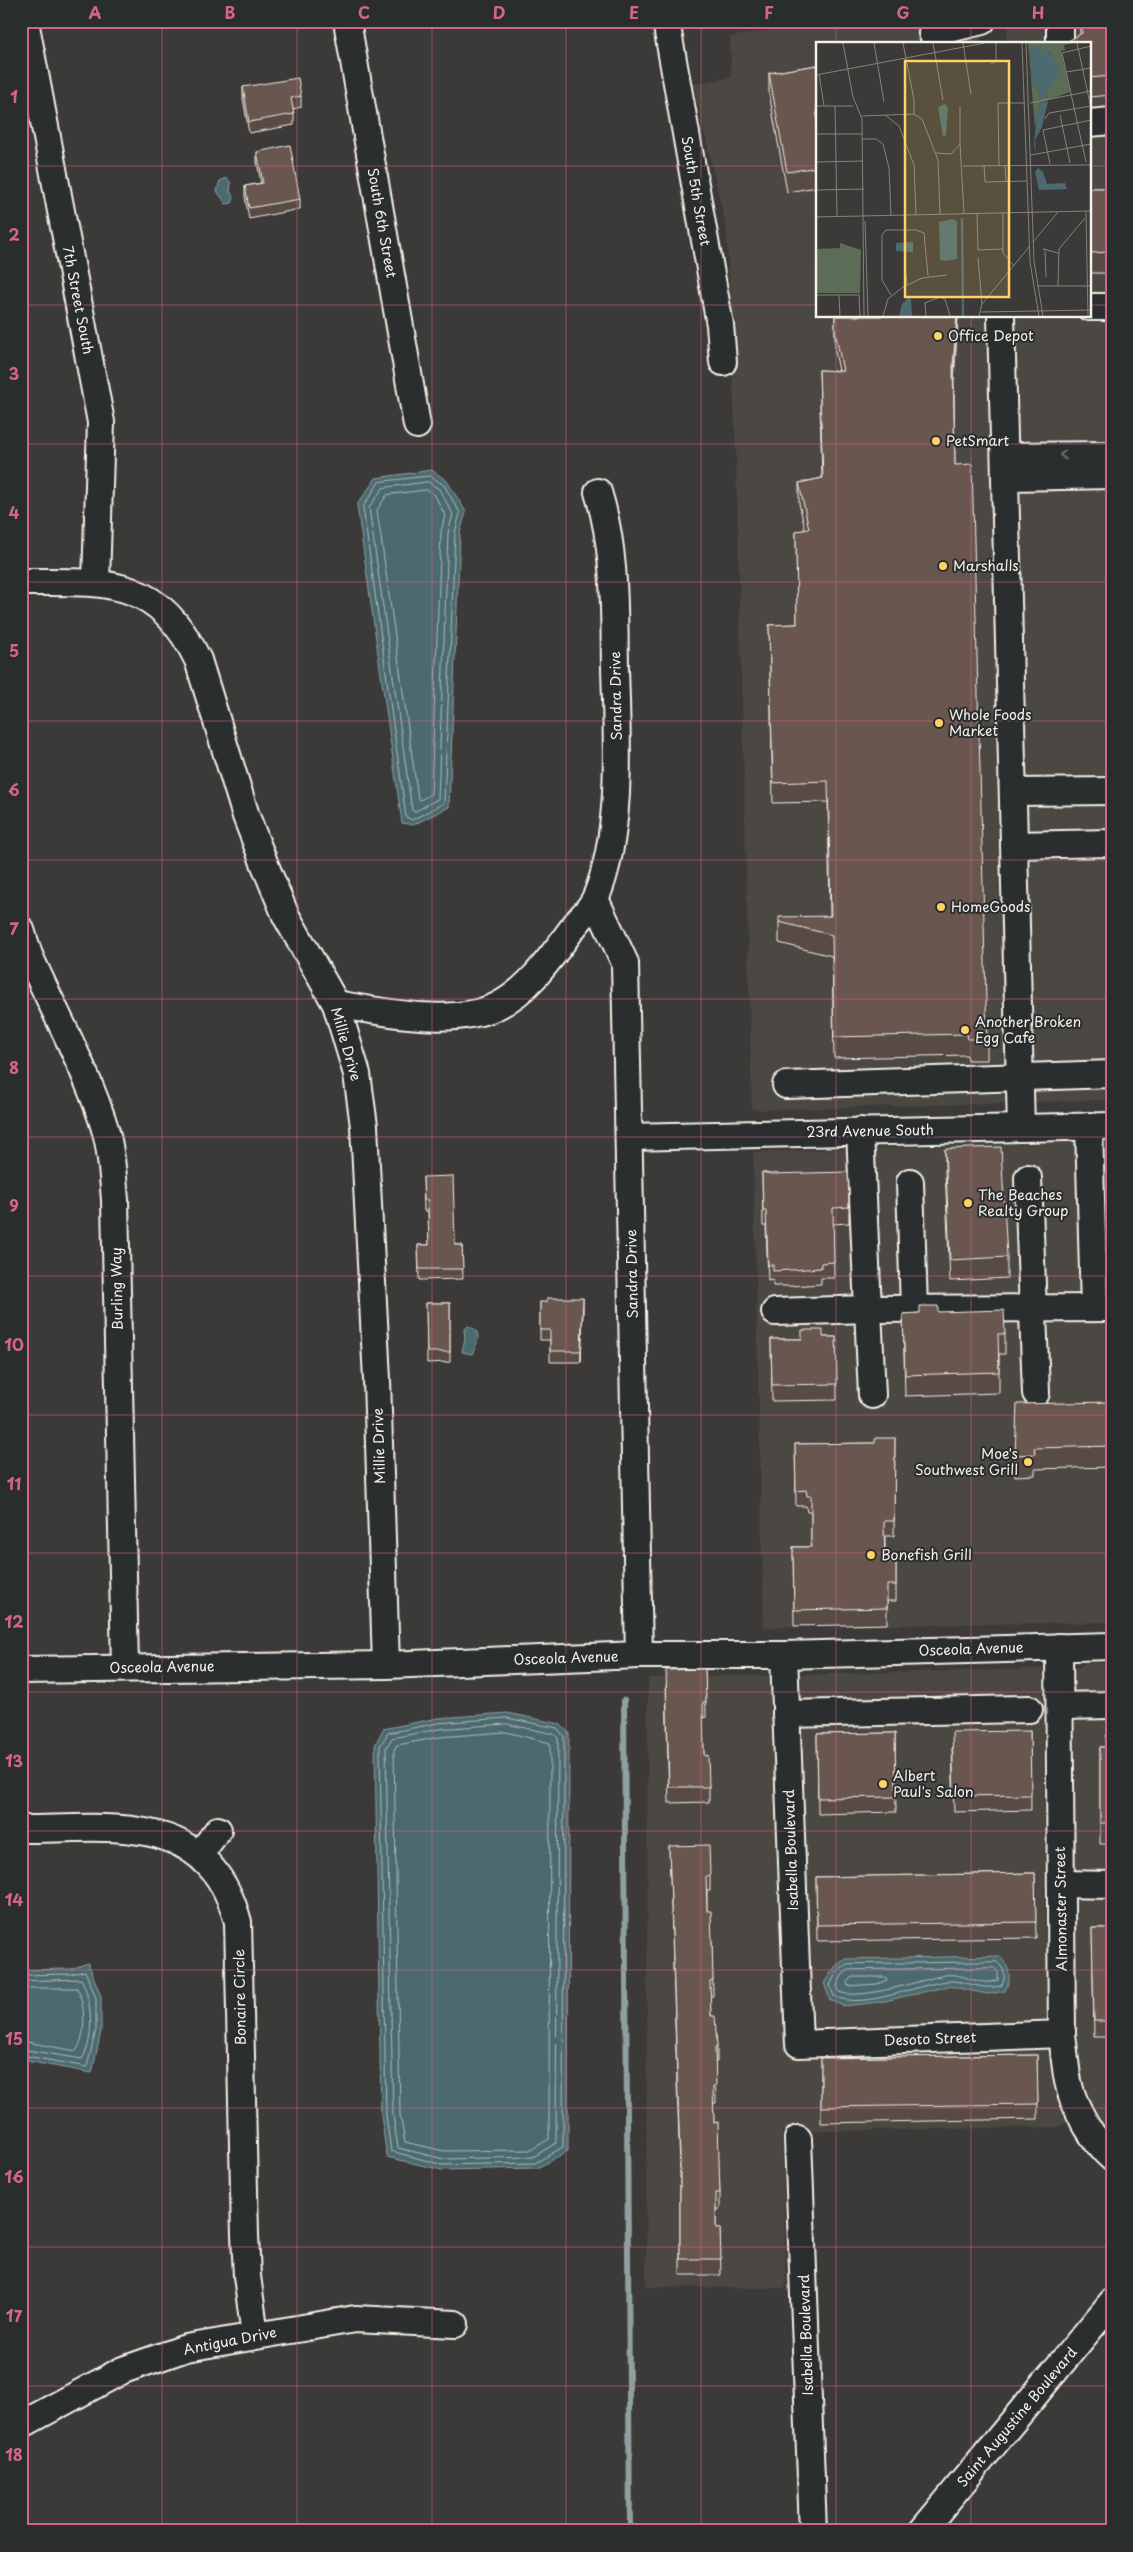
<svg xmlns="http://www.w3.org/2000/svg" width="1133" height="2552" viewBox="0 0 1133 2552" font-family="'Playpen Sans',sans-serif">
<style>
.built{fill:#4c4642}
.water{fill:#4c6a70;stroke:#8fa0a0}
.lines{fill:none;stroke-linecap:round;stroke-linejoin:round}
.shore{stroke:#b1bbb8;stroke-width:1}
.stream{stroke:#8fa0a0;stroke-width:6}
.minor-casing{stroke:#f4f1e8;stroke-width:30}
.minor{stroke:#2a2d2e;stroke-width:26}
.wall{fill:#594b44;stroke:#f4f1e8}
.shaded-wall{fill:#483d37;stroke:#f4f1e8}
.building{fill:#67574f;stroke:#f4f1e8}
.oneway{stroke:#71726f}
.grid{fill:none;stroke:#d4648c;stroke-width:1;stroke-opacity:0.55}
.poi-dot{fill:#ffd166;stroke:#2a2d2e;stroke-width:2}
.labels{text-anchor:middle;stroke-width:4;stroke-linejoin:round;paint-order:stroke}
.street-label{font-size:14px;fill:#f4f1e8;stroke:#2a2d2e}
.poi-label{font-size:14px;fill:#f4f1e8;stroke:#2a2d2e;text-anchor:start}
.inset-river{fill:none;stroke:#4c6a70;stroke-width:2.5}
.inset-road{fill:none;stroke:#86837e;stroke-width:1}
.view{fill:#ffd166;fill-opacity:0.15;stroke:#ffd166;stroke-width:2.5}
.inset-edge{fill:none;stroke:#f4f1e8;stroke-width:2.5}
.neatline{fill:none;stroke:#d4648c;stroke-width:2}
.grid-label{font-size:16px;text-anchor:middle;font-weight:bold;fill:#d4648c}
</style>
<rect width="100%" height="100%" fill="#3c3a38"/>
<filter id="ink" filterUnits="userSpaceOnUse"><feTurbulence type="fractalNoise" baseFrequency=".02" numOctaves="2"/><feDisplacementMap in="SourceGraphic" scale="10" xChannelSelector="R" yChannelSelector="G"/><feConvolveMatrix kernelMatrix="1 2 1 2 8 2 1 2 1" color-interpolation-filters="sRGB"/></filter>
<g filter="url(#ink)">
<!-- built -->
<g class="built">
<path d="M817,21H981V44H817V316H1089V44H1007V21H1112V1100L752,1110L736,455L727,230L693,84L731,77L730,37Z"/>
<path d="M1112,1141V1622L764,1627L753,1152Z"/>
<path d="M1084,1663H1112V2135L1093,2106L1058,2127L782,2132L786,2288L646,2287L648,1678L1043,1669L1045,1940L1072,1939V1673Z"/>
</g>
<!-- water -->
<g class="water">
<path d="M227,178L231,183L230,191L234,198L232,203L226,204L217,191L220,181Z"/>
<path d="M432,470L447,481L466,512L460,533L449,807L413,825L402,823L357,505L376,478Z"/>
<path d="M468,1326C483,1330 478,1343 472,1354L462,1352L465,1339L464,1330Z"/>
<path d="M508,1713L560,1724L569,1733L568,2151L537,2168L442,2170L387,2157L381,2116L375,1745L383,1729L438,1718Z"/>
<path d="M1000,1956C1010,1969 1012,1976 1005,1991L987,1994L949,1986L880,2002L843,2006L830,2000L824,1983L835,1967L845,1959Z"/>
<path d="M88,1963L101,1996V2031L92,2073L21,2060V1970L71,1969Z"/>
</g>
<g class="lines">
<!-- shore -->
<g class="shore">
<path d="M430,476L444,485L460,513L455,533L444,803L412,820L406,817L363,507L379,482Z"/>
<path d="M428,482L439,489L453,514L448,533L438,799L414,812L412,810L369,508L383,488Z"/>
<path d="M427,490L434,494L445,515L441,532L431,794L420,800L418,798L377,510L387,495Z"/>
<path d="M507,1718L557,1728L564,1736L563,2147L535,2163L443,2165L391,2151L386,2116L380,1746L388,1733L438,1723Z"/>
<path d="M507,1724L554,1734L558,1738L556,2143L533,2157L444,2159L398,2148L393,2116L386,1748L392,1738L439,1729Z"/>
<path d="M506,1732L550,1743L549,2139L531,2150L444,2151L405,2142L400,2115L394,1750L397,1745L440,1737Z"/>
<path d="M997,1962C1005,1969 1007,1977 1001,1986C981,1991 966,1980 948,1981C916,1984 864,2011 834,1996L830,1985L838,1970L847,1964Z"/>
<path d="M994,1968L998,1972V1980C981,1988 963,1972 945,1975C921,1980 860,2001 839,1992L837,1985L843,1974L849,1970Z"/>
<path d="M21,1975L71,1974L85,1971L96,1998V2030L87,2067L21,2055"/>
<path d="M852,1977H885L887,1980L877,1984L848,1986L847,1983Z"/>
<path d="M21,1981L81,1979C92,1999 95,2040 82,2059L21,2049"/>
<path d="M21,1988H77C85,2003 87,2036 76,2051L21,2041"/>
</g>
<!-- stream -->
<path class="stream" d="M624,1700L630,2531"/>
<!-- minor casing -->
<g class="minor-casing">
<g id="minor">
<path d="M25,21L101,422L96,582"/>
<path d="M347,21L417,425"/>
<path d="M666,21L720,325L723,362"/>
<path d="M1060,21V44"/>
<path d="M932,33L982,21"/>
<path d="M1089,123L1112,121"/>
<path d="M1089,307H1112"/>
<path d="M1001,316L1021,1128"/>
<path d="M1005,456L1112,455"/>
<path d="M1005,477L1112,475"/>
<path d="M21,582C104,582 157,575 198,660L246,816L265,865L286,916L336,1004L357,1074L364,1126L377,1380L386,1665"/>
<path d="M1013,792L1112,791"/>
<path d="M1014,845L1112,843"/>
<path d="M595,899L625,963L639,1655"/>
<path d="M21,930L29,955C54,1011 89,1074 106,1132C112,1154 113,1178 115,1200L125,1667"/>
<path d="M336,1004C382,1012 453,1027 497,1006C530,990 554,953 575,925C582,916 592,907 596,897C623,832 617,738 615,668C614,609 616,549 598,492"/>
<path d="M786,1085L1112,1074"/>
<path d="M1089,1126L1094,1308"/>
<path d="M860,1131L868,1309L1112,1308"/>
<path d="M629,1137L1112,1126"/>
<path d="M1028,1178L1036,1393"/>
<path d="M910,1182L914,1309"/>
<path d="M775,1312L868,1309L872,1395"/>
<path d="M1059,1647L1062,2034C1064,2050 1065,2066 1068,2081C1072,2104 1094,2143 1112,2158"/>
<path d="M784,1655L799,2044L1062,2034"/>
<path d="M21,1670L386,1665L639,1655H784L1112,1646"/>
<path d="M1060,1706L1112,1705"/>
<path d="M786,1714L1029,1709"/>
<path d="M21,1829C113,1829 208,1810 238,1922L245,2235L247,2276L255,2335"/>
<path d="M199,1855L218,1830"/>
<path d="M1061,1884L1112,1885"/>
<path d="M798,2139L813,2531"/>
<path d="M21,2425L123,2370L186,2348L355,2319L455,2324"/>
<path d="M922,2531L1112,2302"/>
</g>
</g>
<!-- minor -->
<use href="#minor" class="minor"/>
</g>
<!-- wall -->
<g class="wall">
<path d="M1079,21H1112V95L1089,97V44L1080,34Z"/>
<path d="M817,65V187L787,192L769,93V73Z"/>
<path d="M243,87L301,96V107L293,109L294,114V125L249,133L243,98Z"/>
<path d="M257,152L300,199V209L249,219L245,197V186L261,183L257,162Z"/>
<rect x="1089" y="188" width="23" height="85"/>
<path d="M835,316H958L954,381L955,465L987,1039V1060H968L967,1055L834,1058L832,956L779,943V922L830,916L828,802L773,803L769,625L797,624L796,531L805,530L799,503V483L822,478L819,370L839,371L835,351Z"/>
<path d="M945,1149L1007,1257V1278L950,1281L945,1170Z"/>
<path d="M762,1172L849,1207V1223L833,1224L834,1278H821V1284L791,1286H773V1280L768,1281L766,1226H763Z"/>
<path d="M423,1177L455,1245H462L463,1279L419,1280L418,1245H429L428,1211H424Z"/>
<path d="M540,1302L583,1309L581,1362H550V1340H540Z"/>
<path d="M426,1303H450V1362L427,1363Z"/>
<path d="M938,1312L1005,1334V1354H999V1393L905,1396L903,1314Z"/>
<path d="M823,1337H836L837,1400L772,1401L771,1339H802Z"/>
<path d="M1112,1402V1467L1035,1469V1475L1015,1476V1455Z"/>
<path d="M895,1438L894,1536H885V1562H896V1601H887V1624L794,1626L793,1547H811V1512H807L806,1506H796L795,1444L875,1443Z"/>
<path d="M705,1669L706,1717L703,1718L704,1756L709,1787V1802L669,1803L666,1685Z"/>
<path d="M1030,1731L1031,1810L954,1812L952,1748Z"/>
<path d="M895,1733L896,1812L818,1814L817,1734Z"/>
<path d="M1112,1735V1854H1107V1844H1100V1747H1106Z"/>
<path d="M669,1846L710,1875V1891H707V1911L712,1942L713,1996H710L711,2016L717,2046V2062H715L716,2103H713L714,2123L720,2193V2209H716V2228H720L721,2275H680V2170Z"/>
<path d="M1035,1873L1036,1938L817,1941L816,1877Z"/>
<path d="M1092,1928H1112V2037H1094Z"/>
<path d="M1037,2055L1038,2119L821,2123V2058Z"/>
</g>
<!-- shaded-wall -->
<g class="shaded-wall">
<path d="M957,316H958L953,386V365Z"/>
<path d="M583,1298V1309L581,1362V1351Z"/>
</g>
<!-- building -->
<g class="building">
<path d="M1081,21H1112V76L1089,78V44H1063L1082,33Z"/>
<path d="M817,65V167L787,172L769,73Z"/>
<path d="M298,78L301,96L291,98L294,114L249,122L243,87Z"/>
<path d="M290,145L300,199L249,208L245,186L263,183L257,152Z"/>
<path d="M1089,188H1112V252L1089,253Z"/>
<path d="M835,316H957L953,365L955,465L972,464L987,1039H968L967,1034L834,1037L832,935L779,922V917L831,916L828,781L773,783L769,625L797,624L796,531L809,529L799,483L823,478L819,370L843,371L835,331Z"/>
<path d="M1001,1147L1007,1257L950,1260L945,1149Z"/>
<path d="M762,1172L770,1174L848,1172L849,1207L833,1208L834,1262L821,1263V1268L791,1270L773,1271V1265H768L766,1210H763Z"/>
<path d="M453,1176L455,1245H462L463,1269H419L418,1245H429L428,1200H424L423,1177Z"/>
<path d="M547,1298H583L581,1351H550V1330H540V1302H547Z"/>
<path d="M426,1303H450V1352H427Z"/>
<path d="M920,1306H938V1312L1004,1310L1005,1334H998L999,1372L905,1375L903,1314L920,1313Z"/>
<path d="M802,1330H823V1337H836L837,1384L772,1385L771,1339H802Z"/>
<path d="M1112,1402V1446L1034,1448L1035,1454L1015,1455L1017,1404Z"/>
<path d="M875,1438H895L894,1521H884L885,1562H896V1585H887V1608L794,1610L793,1547H811V1496H807L806,1490L796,1491L795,1444L875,1443Z"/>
<path d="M705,1669L706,1702H703L704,1756L708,1755L709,1787H669L666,1670Z"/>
<path d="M1030,1731L1031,1795L954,1796L952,1732Z"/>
<path d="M895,1733L896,1797L818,1798L817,1734Z"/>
<path d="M1106,1735H1112V1833H1107V1823H1100V1747H1106Z"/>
<path d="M709,1845L710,1875L706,1876L707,1911H711L712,1942L713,1980L710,1981L711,2016H715L717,2046L715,2047L716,2087H713L714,2123L718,2122L720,2193H716V2228H720L721,2259H680V2155L669,1846Z"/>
<path d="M1035,1873L1036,1922L817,1925L816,1877Z"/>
<path d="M1092,1928H1112V2021H1094Z"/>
<path d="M1037,2055L1038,2104L821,2107V2058Z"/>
</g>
<!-- one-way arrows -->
<defs><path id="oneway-chevron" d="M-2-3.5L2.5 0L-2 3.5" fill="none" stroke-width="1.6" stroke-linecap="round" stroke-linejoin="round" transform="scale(1.25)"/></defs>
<use class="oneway" href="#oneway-chevron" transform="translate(1063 455) rotate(179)"/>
</g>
<!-- grid -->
<path class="grid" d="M162,21V2531M297,21V2531M432,21V2531M566,21V2531M701,21V2531M836,21V44M971,21V44M21,166H817M1089,166H1112M21,305H817M1089,305H1112M836,316V2531M971,316V2531M21,444H1112M21,582H1112M21,721H1112M21,860H1112M21,999H1112M21,1137H1112M21,1276H1112M21,1415H1112M21,1553H1112M21,1692H1112M21,1831H1112M21,1970H1112M21,2108H1112M21,2247H1112M21,2386H1112"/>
<!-- markers -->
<g class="poi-dot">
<circle cx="938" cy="336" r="5"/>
<circle cx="936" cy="441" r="5"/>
<circle cx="943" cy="566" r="5"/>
<circle cx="939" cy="723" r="5"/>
<circle cx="941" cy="907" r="5"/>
<circle cx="965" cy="1030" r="5"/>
<circle cx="968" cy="1203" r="5"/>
<circle cx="1028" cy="1462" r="5"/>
<circle cx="871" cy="1555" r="5"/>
<circle cx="883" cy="1784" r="5"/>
</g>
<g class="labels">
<!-- street labels -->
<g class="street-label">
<text transform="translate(696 191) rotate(80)" y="5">South 5th Street</text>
<text transform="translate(382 223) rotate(80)" y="5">South 6th Street</text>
<text transform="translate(78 300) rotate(79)" y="5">7th Street South</text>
<text transform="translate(616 696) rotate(-91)" y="5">Sandra Drive</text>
<text transform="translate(346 1044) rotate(74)" y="5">Millie Drive</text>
<text transform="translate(870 1131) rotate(-1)" y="5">23rd Avenue South</text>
<text transform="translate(632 1274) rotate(-91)" y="5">Sandra Drive</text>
<text transform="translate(117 1289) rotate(-91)" y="5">Burling Way</text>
<text transform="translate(379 1446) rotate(-92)" y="5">Millie Drive</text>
<text transform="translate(971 1649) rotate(-2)" y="5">Osceola Avenue</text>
<text transform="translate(566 1658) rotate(-2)" y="5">Osceola Avenue</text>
<text transform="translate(162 1667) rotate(-1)" y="5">Osceola Avenue</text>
<text transform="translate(791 1850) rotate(-92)" y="5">Isabella Boulevard</text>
<text transform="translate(1061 1909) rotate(-91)" y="5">Almonaster Street</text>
<text transform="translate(240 1997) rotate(-91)" y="5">Bonaire Circle</text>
<text transform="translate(930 2039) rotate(-2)" y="5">Desoto Street</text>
<text transform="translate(806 2335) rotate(-92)" y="5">Isabella Boulevard</text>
<text transform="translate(230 2341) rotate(-11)" y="5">Antigua Drive</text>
<text transform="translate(1017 2417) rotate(-50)" y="5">Saint Augustine Boulevard</text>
</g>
<!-- poi labels -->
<g class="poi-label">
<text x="948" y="341">Office Depot</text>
<text x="946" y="446">PetSmart</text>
<text x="953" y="571">Marshalls</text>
<text x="949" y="720">Whole Foods<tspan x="949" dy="16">Market</tspan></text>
<text x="951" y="912">HomeGoods</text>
<text x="975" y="1027">Another Broken<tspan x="975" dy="16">Egg Cafe</tspan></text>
<text x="978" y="1200">The Beaches<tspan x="978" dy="16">Realty Group</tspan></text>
<text x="1018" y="1459" text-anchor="end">Moe's<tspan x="1018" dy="16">Southwest Grill</tspan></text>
<text x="881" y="1560">Bonefish Grill</text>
<text x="893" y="1781">Albert<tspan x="893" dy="16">Paul's Salon</tspan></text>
</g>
</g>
<!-- overview -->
<g transform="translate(816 42)">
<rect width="275" height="275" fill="#3c3a38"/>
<path d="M212,1H259L248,3L249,8L245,9L254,50L224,61L219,86ZM219,6L234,10L241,34L229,49L231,56H224L222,44L216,42L214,8ZM24,201L45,208L44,251H0V207L24,206Z" fill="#5c6d57" fill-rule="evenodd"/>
<path d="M219,6L232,8L244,28L236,44L229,49L231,56H224L222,44L216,42L214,8ZM232,59L226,85L219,98L220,112L218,102L221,74L224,61ZM129,62L132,66L130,93L127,95L122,65ZM222,126L227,130L231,142L249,141L251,147L223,148L219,130ZM136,177L141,179V217L130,219L124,218L123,180ZM97,200V210L80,209V201ZM92,256L95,257L96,274H83L86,262Z" fill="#4c6a70"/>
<path class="inset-river" d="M146,176L147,274"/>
<path class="inset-road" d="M27,1L37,55L46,77L48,274M58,1L68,60M87,1L98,58V72M117,1L127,58M147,1L155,52M206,1L214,220L223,274M210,1L218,219L227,274M261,1L275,66M175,22L180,19V1M250,30L275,26M3,32L8,64M0,33L169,1M214,61L275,49M0,64H37M19,64L21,175M69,73L83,84L98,123L100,173M244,73L254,121M46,74L98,72L106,77L122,118L124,172M229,77L233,71L275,64M0,92H46M47,97H60L67,102L73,126L75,173M144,102L148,172M120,111L135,112L144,102V64M215,113L275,102M0,120L47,119M270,120L246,11L275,4M234,122L227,88L275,78M168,123L169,140L211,139M183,123L182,61H209M189,123L190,140M147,124L275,123M0,148L48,147M270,170L272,274M187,171V211L198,224M161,172L162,208L187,207M0,175L275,169M49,179L52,274M217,200L242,170M231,208L227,207L242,211M229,209L230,235M162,216L166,262L163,274M89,224L91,242M221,244H275M242,244L243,207L269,176M0,253H43L44,274M23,253L24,274M75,253L66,238V193L70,188H100L108,191L112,234M166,262L213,205M165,270L275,268M67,274L72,257L87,245L106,236L131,233M110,274L109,261L124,255L129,257L134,274"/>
<path class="view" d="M89,19H193V255H89Z"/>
<rect width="275" height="275" class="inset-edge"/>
</g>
<!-- margin -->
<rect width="1133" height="2552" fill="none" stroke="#2a2d2e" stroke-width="55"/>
<rect x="28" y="28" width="1078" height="2496" class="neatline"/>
<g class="grid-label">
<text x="95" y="19">A</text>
<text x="230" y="19">B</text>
<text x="364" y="19">C</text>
<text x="499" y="19">D</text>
<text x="634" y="19">E</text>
<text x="769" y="19">F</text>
<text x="903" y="19">G</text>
<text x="1038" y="19">H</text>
<text x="14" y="103">1</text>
<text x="14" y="241">2</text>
<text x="14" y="380">3</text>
<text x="14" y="519">4</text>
<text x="14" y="657">5</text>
<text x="14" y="796">6</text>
<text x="14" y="935">7</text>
<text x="14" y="1074">8</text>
<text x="14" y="1212">9</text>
<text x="14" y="1351">10</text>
<text x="14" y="1490">11</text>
<text x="14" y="1628">12</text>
<text x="14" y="1767">13</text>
<text x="14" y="1906">14</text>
<text x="14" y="2045">15</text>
<text x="14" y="2183">16</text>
<text x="14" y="2322">17</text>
<text x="14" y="2461">18</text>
</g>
</svg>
